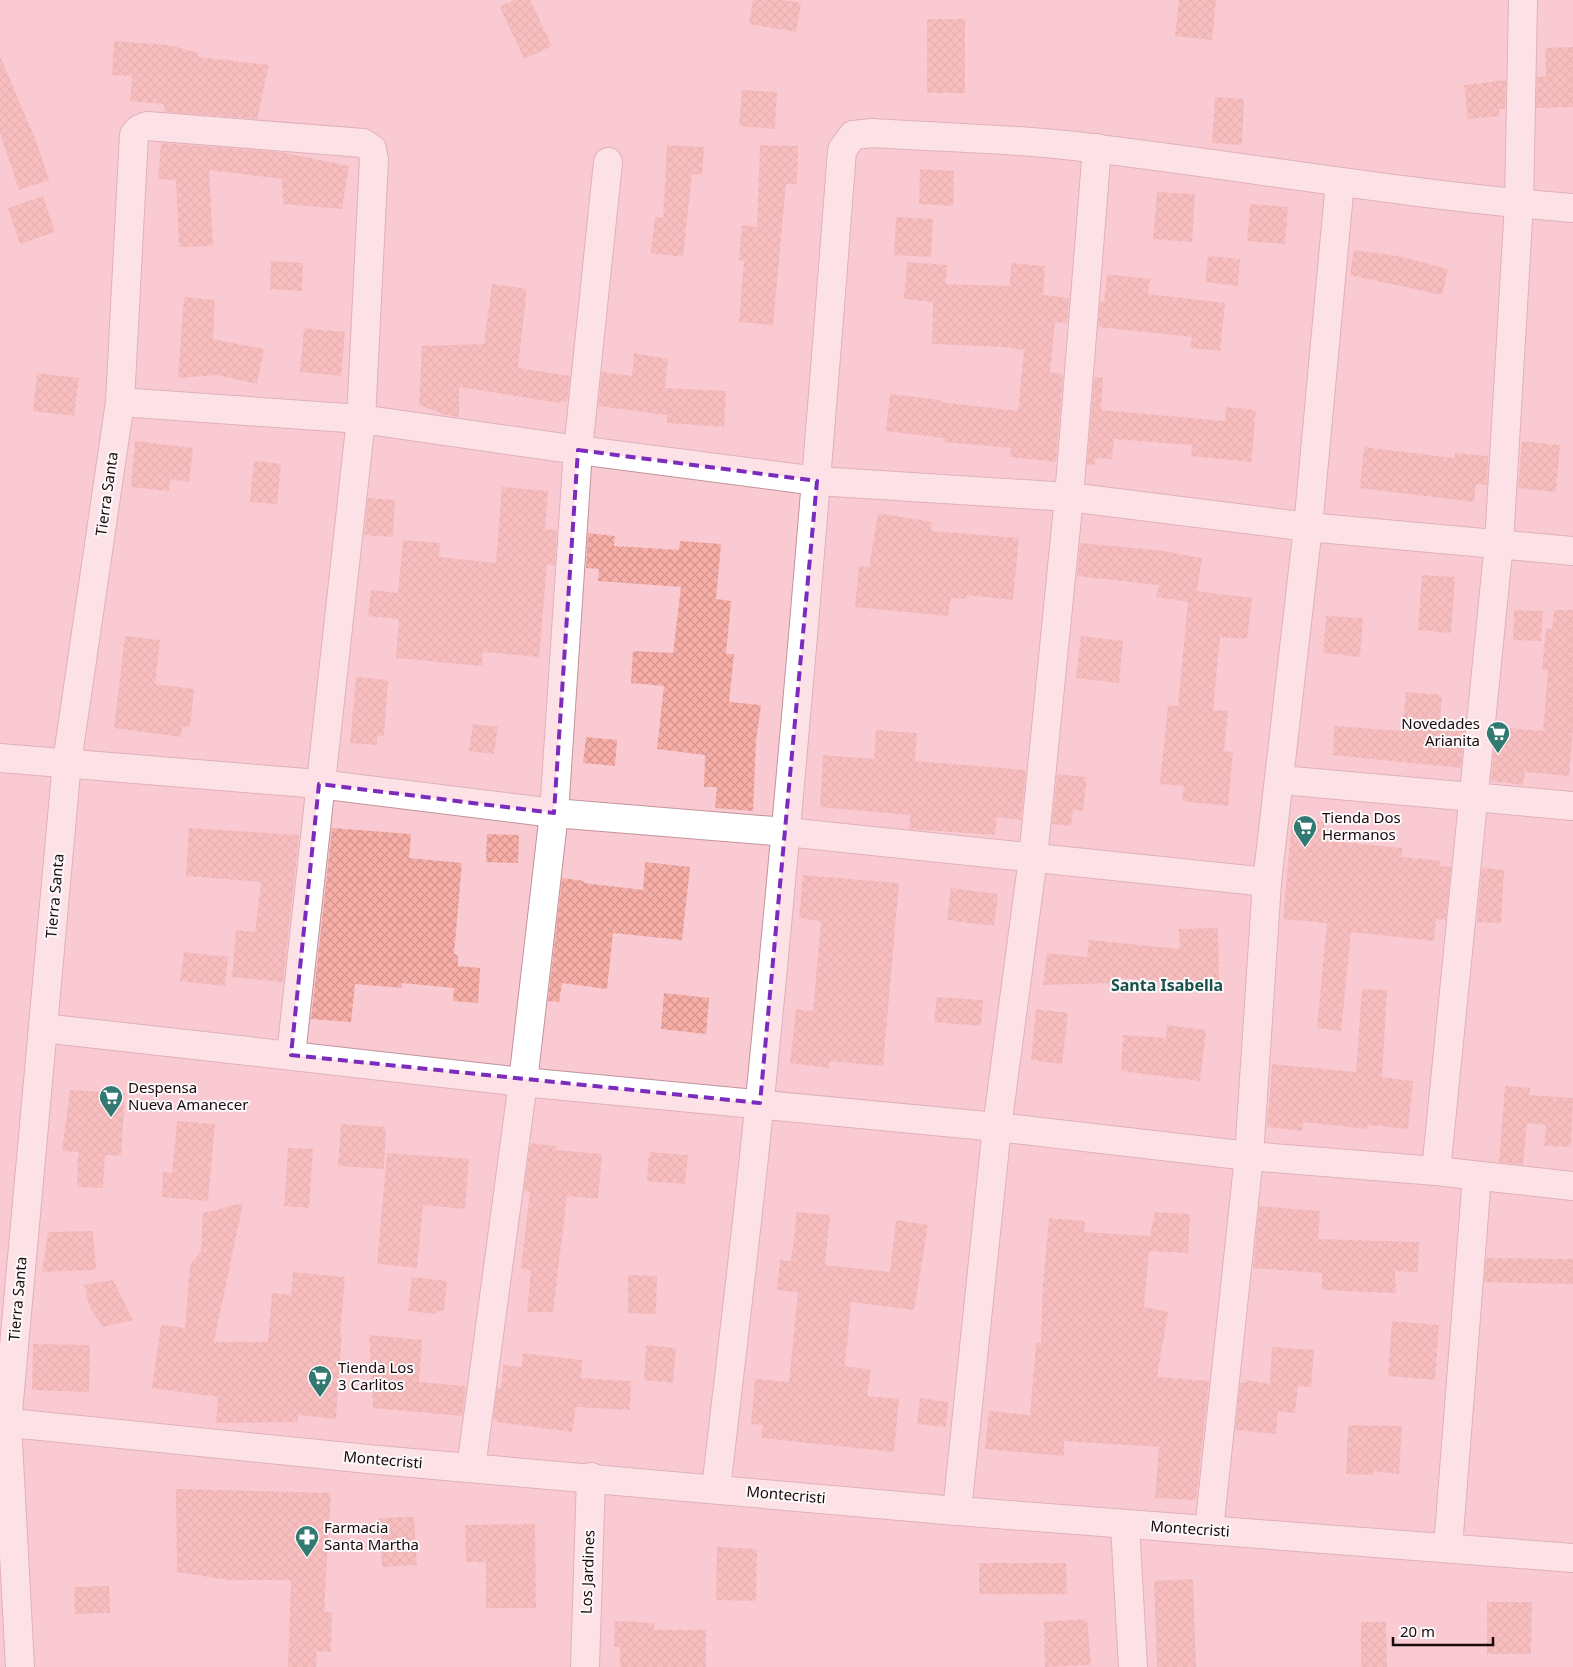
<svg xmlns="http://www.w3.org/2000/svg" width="1573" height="1667" viewBox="0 0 1573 1667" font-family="'Noto Sans',sans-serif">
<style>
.building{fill:url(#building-cross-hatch)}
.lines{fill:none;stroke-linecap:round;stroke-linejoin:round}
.minor-casing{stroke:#c1939c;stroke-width:30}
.minor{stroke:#fff;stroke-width:28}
.marked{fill:none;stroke:#7b2cbf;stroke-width:4;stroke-dasharray:10 6;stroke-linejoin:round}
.labels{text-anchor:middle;stroke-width:4;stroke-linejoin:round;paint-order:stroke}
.street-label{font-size:15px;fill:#18090c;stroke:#fdf8f9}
.poi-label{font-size:15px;fill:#18090c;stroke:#fdf8f9;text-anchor:start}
.neighbourhood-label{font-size:16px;font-weight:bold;fill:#16514b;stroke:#fdf8f9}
</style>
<defs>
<pattern id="building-cross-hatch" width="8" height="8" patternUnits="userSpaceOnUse" patternTransform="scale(1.25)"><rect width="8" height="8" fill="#f7aea6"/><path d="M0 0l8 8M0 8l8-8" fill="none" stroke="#d3948e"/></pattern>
</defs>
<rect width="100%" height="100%" fill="#facad2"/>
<!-- building -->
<g class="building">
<path d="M514,0H530L552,46L524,59L500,7Z"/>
<path d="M753,0H785L801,3L796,32L749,24Z"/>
<path d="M1179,0H1216L1212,40L1175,36Z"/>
<rect x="927" y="19" width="38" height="74"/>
<path d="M114,41L169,45L198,53V57L269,65L257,119L164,112V104L130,101L132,76L112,75Z"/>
<path d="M1573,47V107L1536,108L1537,77L1546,76L1545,48Z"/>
<path d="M0,56L36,141L49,180L19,190L0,133Z"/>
<path d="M1506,80L1505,109H1499L1500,116L1468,119L1464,85Z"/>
<path d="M742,90L777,92L775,129L739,126Z"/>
<path d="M1215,97L1244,99L1242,145L1212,143Z"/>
<path d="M161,143L280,152L349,166L342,209L283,204L282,179L209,170L213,246L179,247L176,180L158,179Z"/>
<path d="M667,145L704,147L702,175L692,174L683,257L651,253L655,217L663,218Z"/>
<path d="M760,145L798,146L797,184H786L773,325L739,322L744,261L739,260L742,225L757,227Z"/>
<path d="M920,169L954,171L953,206L919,204Z"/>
<path d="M1157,192L1195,194L1192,242L1153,239Z"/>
<path d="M43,196L55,232L20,244L8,208Z"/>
<path d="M1250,204L1288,207L1285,244L1247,241Z"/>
<path d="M896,217L933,219L931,257L894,255Z"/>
<path d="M1354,250L1398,256L1448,269L1442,295L1350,275Z"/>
<path d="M1208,256L1240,259L1238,286L1205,282Z"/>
<path d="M271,261L303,263L302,291L270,289Z"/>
<path d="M907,262L947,265L946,284L1010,286L1011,263L1045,266L1043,295L1069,298L1067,323L1055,322L1050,372L1063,374L1056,462L1010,457L1011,448L943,442L944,438L886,431L890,394L941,400L940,402L1018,411L1024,350L1004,347L932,344L933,302L904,299Z"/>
<path d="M1107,274L1150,279L1148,294L1225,303L1220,351L1190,348L1192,337L1098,327L1100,301L1104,302Z"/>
<path d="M492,284L527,289L518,368L570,376L567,402L560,401V403L459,387V417L446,415L419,405L422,346L484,344Z"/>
<path d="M184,297L215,300L213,339L264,349L257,384L217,375L178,378Z"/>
<path d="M304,328L345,332L341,376L300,372Z"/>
<path d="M634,353L668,359L665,388L726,391L724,427L667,423V415L598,406L602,372L632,376Z"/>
<path d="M37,373L79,378L74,416L33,411Z"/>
<path d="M1094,377L1103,378L1101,410L1225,421L1226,407L1256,410L1251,462L1191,456L1192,445L1114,439L1112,459L1095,458V465L1087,464Z"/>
<path d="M135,441L193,448L189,482L170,479L169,491L131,487Z"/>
<path d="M1522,441L1560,445L1556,492L1518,488Z"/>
<path d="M1364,447L1454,458L1455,453L1488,456L1487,485L1476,484L1474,502L1360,488Z"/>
<path d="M254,461L281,464L277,504L250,502Z"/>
<path d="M502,487L548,491L545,529L557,530L555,565H547L539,657L483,652L482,666L396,658L399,619L368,616L371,590L398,593L403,540L440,543L439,557L496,563Z"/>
<path d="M368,498L395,500L393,537L364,535Z"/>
<path d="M878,513L932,522L931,531L1019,538L1013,600L967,595L966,599L951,598L948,616L855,607L859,566L869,567Z"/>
<path d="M588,533L615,536L614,546L679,550L680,541L721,544L716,599L731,601L726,654H734L729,702L761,705L756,741L753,811L715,808L717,787H704L705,755L657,749L664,686L631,683L633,651L673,653L681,587L598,581L599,569L586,568Z"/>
<path d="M1080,543L1164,551L1202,558L1197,591L1252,598L1247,639L1220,637L1213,710L1228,711L1224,751L1233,752L1228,806L1182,801L1184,786L1160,784L1168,705L1178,706L1188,602L1156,597L1159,585L1077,576Z"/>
<path d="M1422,575L1455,577L1451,633L1418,630Z"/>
<path d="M1514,610L1543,611L1541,641L1513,640Z"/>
<path d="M1554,610H1573V729L1569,776L1525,772L1523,785L1491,781L1496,727L1543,731L1548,670H1542L1546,628L1552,629Z"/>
<path d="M1326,616L1363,618L1360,657L1323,653Z"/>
<path d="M125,636L160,640L155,684L194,689L190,727L182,726L181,737L114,728Z"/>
<path d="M1081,636L1123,641L1119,683L1076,678Z"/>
<path d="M356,677L388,680L384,736H377V745L350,743Z"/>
<path d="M1406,692L1442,695L1440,721L1465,724L1461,768L1333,755L1334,726L1402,731Z"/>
<path d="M473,724L498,727L494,754L469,751Z"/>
<path d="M876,730L917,733L915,761L1026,770L1021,820L997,817L995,835L909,829L910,815L820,807L823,755L874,759Z"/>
<path d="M586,737L617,740L615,766L583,763Z"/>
<path d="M1057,774L1087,777L1083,811L1073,810L1071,826L1052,824Z"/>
<path d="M1292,819L1325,822L1323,840L1402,848V857L1441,861L1440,866L1451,867L1446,920L1436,919L1434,941L1351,932L1341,1031L1317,1028L1327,923L1283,919Z"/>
<path d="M189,828L299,835L283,982L232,977L236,930L255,932L261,882L186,876Z"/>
<path d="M332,828L411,834L409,858L462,863L454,954L458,955V966L480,968L478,1003L453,1001L454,988L402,983V988L355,984L351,1022L311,1019Z"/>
<path d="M487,834L519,835L518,863L486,862Z"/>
<path d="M645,862L690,867L682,940L613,933L607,989L562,983L559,1002L548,1001L562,878L584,881V883L643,890Z"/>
<path d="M1482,868L1504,870L1501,923L1477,922Z"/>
<path d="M803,875L899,883L883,1066L830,1061L829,1068L790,1063L796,1009L813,1011L821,921L799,918Z"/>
<path d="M951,888L998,894L994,926L947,920Z"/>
<path d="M1218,928L1219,982L1169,983L1120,978L1119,983L1043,985L1047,953L1087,957L1089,940L1180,949L1179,929Z"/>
<path d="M184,952L228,957L225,986L180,981Z"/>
<path d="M1362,989L1387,990L1382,1077L1413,1081L1408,1129L1368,1125L1367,1129L1303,1122L1302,1131L1267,1127L1272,1064L1356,1072Z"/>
<path d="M664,993L709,998L706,1034L661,1029Z"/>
<path d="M937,997L983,1000L981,1026L934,1022Z"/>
<path d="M1036,1009L1068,1013L1062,1064L1031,1060Z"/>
<path d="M1167,1025L1206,1030L1200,1081L1121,1071L1123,1035L1166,1038Z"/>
<path d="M1505,1086L1530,1088L1529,1095L1573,1098L1571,1147L1544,1146L1546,1125L1527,1123L1523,1165L1499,1162Z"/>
<path d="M70,1090L125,1093L121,1156L105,1155L103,1188L77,1187L78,1152L62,1151Z"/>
<path d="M177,1121L215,1124L208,1201L162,1197L163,1172L172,1173Z"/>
<path d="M341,1124L386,1127L384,1169L338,1166Z"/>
<path d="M530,1143L557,1146L556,1150L602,1154L598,1199L567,1196L553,1312H527L531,1270L521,1268L530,1192L524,1191Z"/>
<path d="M288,1148L313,1149L309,1208L284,1206Z"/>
<path d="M649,1152L688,1155L685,1184L647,1181Z"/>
<path d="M387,1153L469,1159L465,1209L423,1205L417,1268L377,1264Z"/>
<path d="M243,1203L214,1342H268L272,1293L291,1295L293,1272L345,1277L340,1333H342L336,1419L298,1415V1422L216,1423L218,1397L152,1388L161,1325L185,1328L190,1265L201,1251L203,1213Z"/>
<path d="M1259,1206L1320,1211L1318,1239L1419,1242L1418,1272L1395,1271L1396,1293L1322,1290V1273L1253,1268Z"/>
<path d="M797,1212L830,1215L825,1265L890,1272L896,1220L928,1225L914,1310L851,1302L845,1366L871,1370L867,1396L899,1399L894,1452L761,1438L763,1425L751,1424L755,1379L789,1382L798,1292L777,1290L780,1260L791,1261Z"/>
<path d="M1155,1212L1190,1214L1188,1253L1149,1251L1144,1307L1168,1312L1157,1377L1209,1381L1196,1500L1155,1498L1159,1447L1064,1441V1456L985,1449L989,1411L1030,1415L1036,1343H1041L1043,1285L1049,1218L1085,1221L1084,1232L1150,1236Z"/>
<path d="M93,1231L96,1270L42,1272L48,1232Z"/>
<path d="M1486,1258L1573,1259V1284L1484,1282Z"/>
<path d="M628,1275L657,1276L656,1314L628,1313Z"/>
<path d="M412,1277L447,1281L444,1311H436V1314L408,1311Z"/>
<path d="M113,1280L133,1320L103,1327L90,1308L84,1285Z"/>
<path d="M1392,1321L1439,1325L1435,1380L1388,1376Z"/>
<path d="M369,1335L422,1340L419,1382L466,1386L462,1416L373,1408Z"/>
<path d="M33,1344L90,1345L89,1392L32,1390Z"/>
<path d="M646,1345L676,1348L673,1383L644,1380Z"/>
<path d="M1272,1347L1314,1350L1311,1387L1298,1386L1295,1413L1278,1411L1276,1434L1235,1430L1240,1383H1245L1246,1380L1270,1384Z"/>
<path d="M523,1353L582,1360L581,1378L631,1381L630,1410L576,1407L572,1432L497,1422V1420L493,1419L497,1388L501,1389L503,1365L522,1367Z"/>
<path d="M920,1398L948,1402L946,1427L917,1424Z"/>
<path d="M1348,1425L1402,1426L1399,1474L1373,1471V1475L1346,1474Z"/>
<path d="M176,1489L331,1493L324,1612H332L331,1652L317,1651L316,1667H288L291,1580H229L177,1572Z"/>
<path d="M414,1517L417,1565L382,1567L379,1518Z"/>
<path d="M535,1524L536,1608H486V1562H466L465,1525Z"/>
<path d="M717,1547L757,1549L756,1601L716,1600Z"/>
<path d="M979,1563H1066L1067,1594H979Z"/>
<path d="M1193,1579L1196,1667H1157L1154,1581Z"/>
<path d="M109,1586L110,1613L75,1614L74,1587Z"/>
<path d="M1487,1602H1532L1531,1654H1487Z"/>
<path d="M1087,1619L1091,1665L1045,1667L1044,1622Z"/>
<path d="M615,1621L654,1623V1630H706V1667H620V1647H614Z"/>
<path d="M1361,1622H1386L1387,1667H1361Z"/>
</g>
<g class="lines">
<!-- minor casing -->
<g class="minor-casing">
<g id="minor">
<path d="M120,402L361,419L578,450L817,481L1069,497L1308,527L1573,551"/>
<path d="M0,758L319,784L554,813L786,832L1267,882"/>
<path d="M1281,780L1573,806"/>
<path d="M43,1028L523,1082L997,1127L1249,1156L1436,1171L1573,1186"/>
<path d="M1436,1171L1499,543L1519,204L1523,0"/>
<path d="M0,1422L378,1460L957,1511L1573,1558"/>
<path d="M471,1468L523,1082L554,813L578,450L608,162"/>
<path d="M716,1489C731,1359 747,1229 760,1099C792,783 818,467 842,150L853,135L873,133C948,138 1025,139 1099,149C1257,168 1414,196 1573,208"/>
<path d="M957,1511L997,1127L1033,858L1069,497L1097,148"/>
<path d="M1125,1525L1133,1667"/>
<path d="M1209,1530L1249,1156L1267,882L1308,527L1340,182"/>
<path d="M1448,1547L1477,1176"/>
<path d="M20,1667L7,1423L67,762L120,402L134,135L139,129L147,126L363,143L372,149L374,159L361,419L291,1055"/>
<path d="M585,1667L591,1477"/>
</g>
</g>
<!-- minor -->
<use href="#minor" class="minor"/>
</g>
<!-- marked area -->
<path d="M0 0H1573V1667H0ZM578,450L817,481L760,1103L291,1055L319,784L554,813Z" fill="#facad2" fill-opacity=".55" fill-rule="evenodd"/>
<path class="marked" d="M578,450L817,481L760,1103L291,1055L319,784L554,813Z"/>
<!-- icons -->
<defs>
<g id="supermarket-pin" transform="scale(1.25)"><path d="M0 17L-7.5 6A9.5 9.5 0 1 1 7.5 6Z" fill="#327972" stroke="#fdf8f9"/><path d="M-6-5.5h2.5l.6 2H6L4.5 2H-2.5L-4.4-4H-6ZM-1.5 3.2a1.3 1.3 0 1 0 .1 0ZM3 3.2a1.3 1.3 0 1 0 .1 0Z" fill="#fff"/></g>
<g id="pharmacy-pin" transform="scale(1.25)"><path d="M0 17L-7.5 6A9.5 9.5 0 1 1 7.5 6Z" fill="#327972" stroke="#fdf8f9"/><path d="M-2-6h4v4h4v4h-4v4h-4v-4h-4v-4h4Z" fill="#fff"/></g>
</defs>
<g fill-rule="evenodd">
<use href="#supermarket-pin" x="1498" y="733"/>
<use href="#supermarket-pin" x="1305" y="827"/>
<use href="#supermarket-pin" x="111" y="1097"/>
<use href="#supermarket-pin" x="320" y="1377"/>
<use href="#pharmacy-pin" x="307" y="1537"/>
</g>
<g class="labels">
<!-- street labels -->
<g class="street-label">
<text transform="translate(107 494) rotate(-82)" y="5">Tierra Santa</text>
<text transform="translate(55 896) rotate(-85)" y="5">Tierra Santa</text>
<text transform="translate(18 1299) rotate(-85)" y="5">Tierra Santa</text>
<text transform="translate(383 1460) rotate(5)" y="5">Montecristi</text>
<text transform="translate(786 1495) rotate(5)" y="5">Montecristi</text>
<text transform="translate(1190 1529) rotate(4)" y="5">Montecristi</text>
<text transform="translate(588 1572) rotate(-88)" y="5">Los Jardines</text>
</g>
<!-- poi labels -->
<g class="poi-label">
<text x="1480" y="729" text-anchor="end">Novedades<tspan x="1480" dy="17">Arianita</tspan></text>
<text x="1322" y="823">Tienda Dos<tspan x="1322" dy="17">Hermanos</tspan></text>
<text x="128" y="1093">Despensa<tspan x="128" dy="17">Nueva Amanecer</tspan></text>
<text x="338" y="1373">Tienda Los<tspan x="338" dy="17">3 Carlitos</tspan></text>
<text x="324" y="1533">Farmacia<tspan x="324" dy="17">Santa Martha</tspan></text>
</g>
<!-- neighbourhood labels -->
<g class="neighbourhood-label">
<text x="1167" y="991">Santa Isabella</text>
</g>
</g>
<!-- scale -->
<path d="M1393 1637v8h100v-8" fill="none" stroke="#18090c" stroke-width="2.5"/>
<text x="1400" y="1637" font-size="15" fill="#18090c" stroke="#fdf8f9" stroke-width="4" paint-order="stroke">20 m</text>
</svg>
